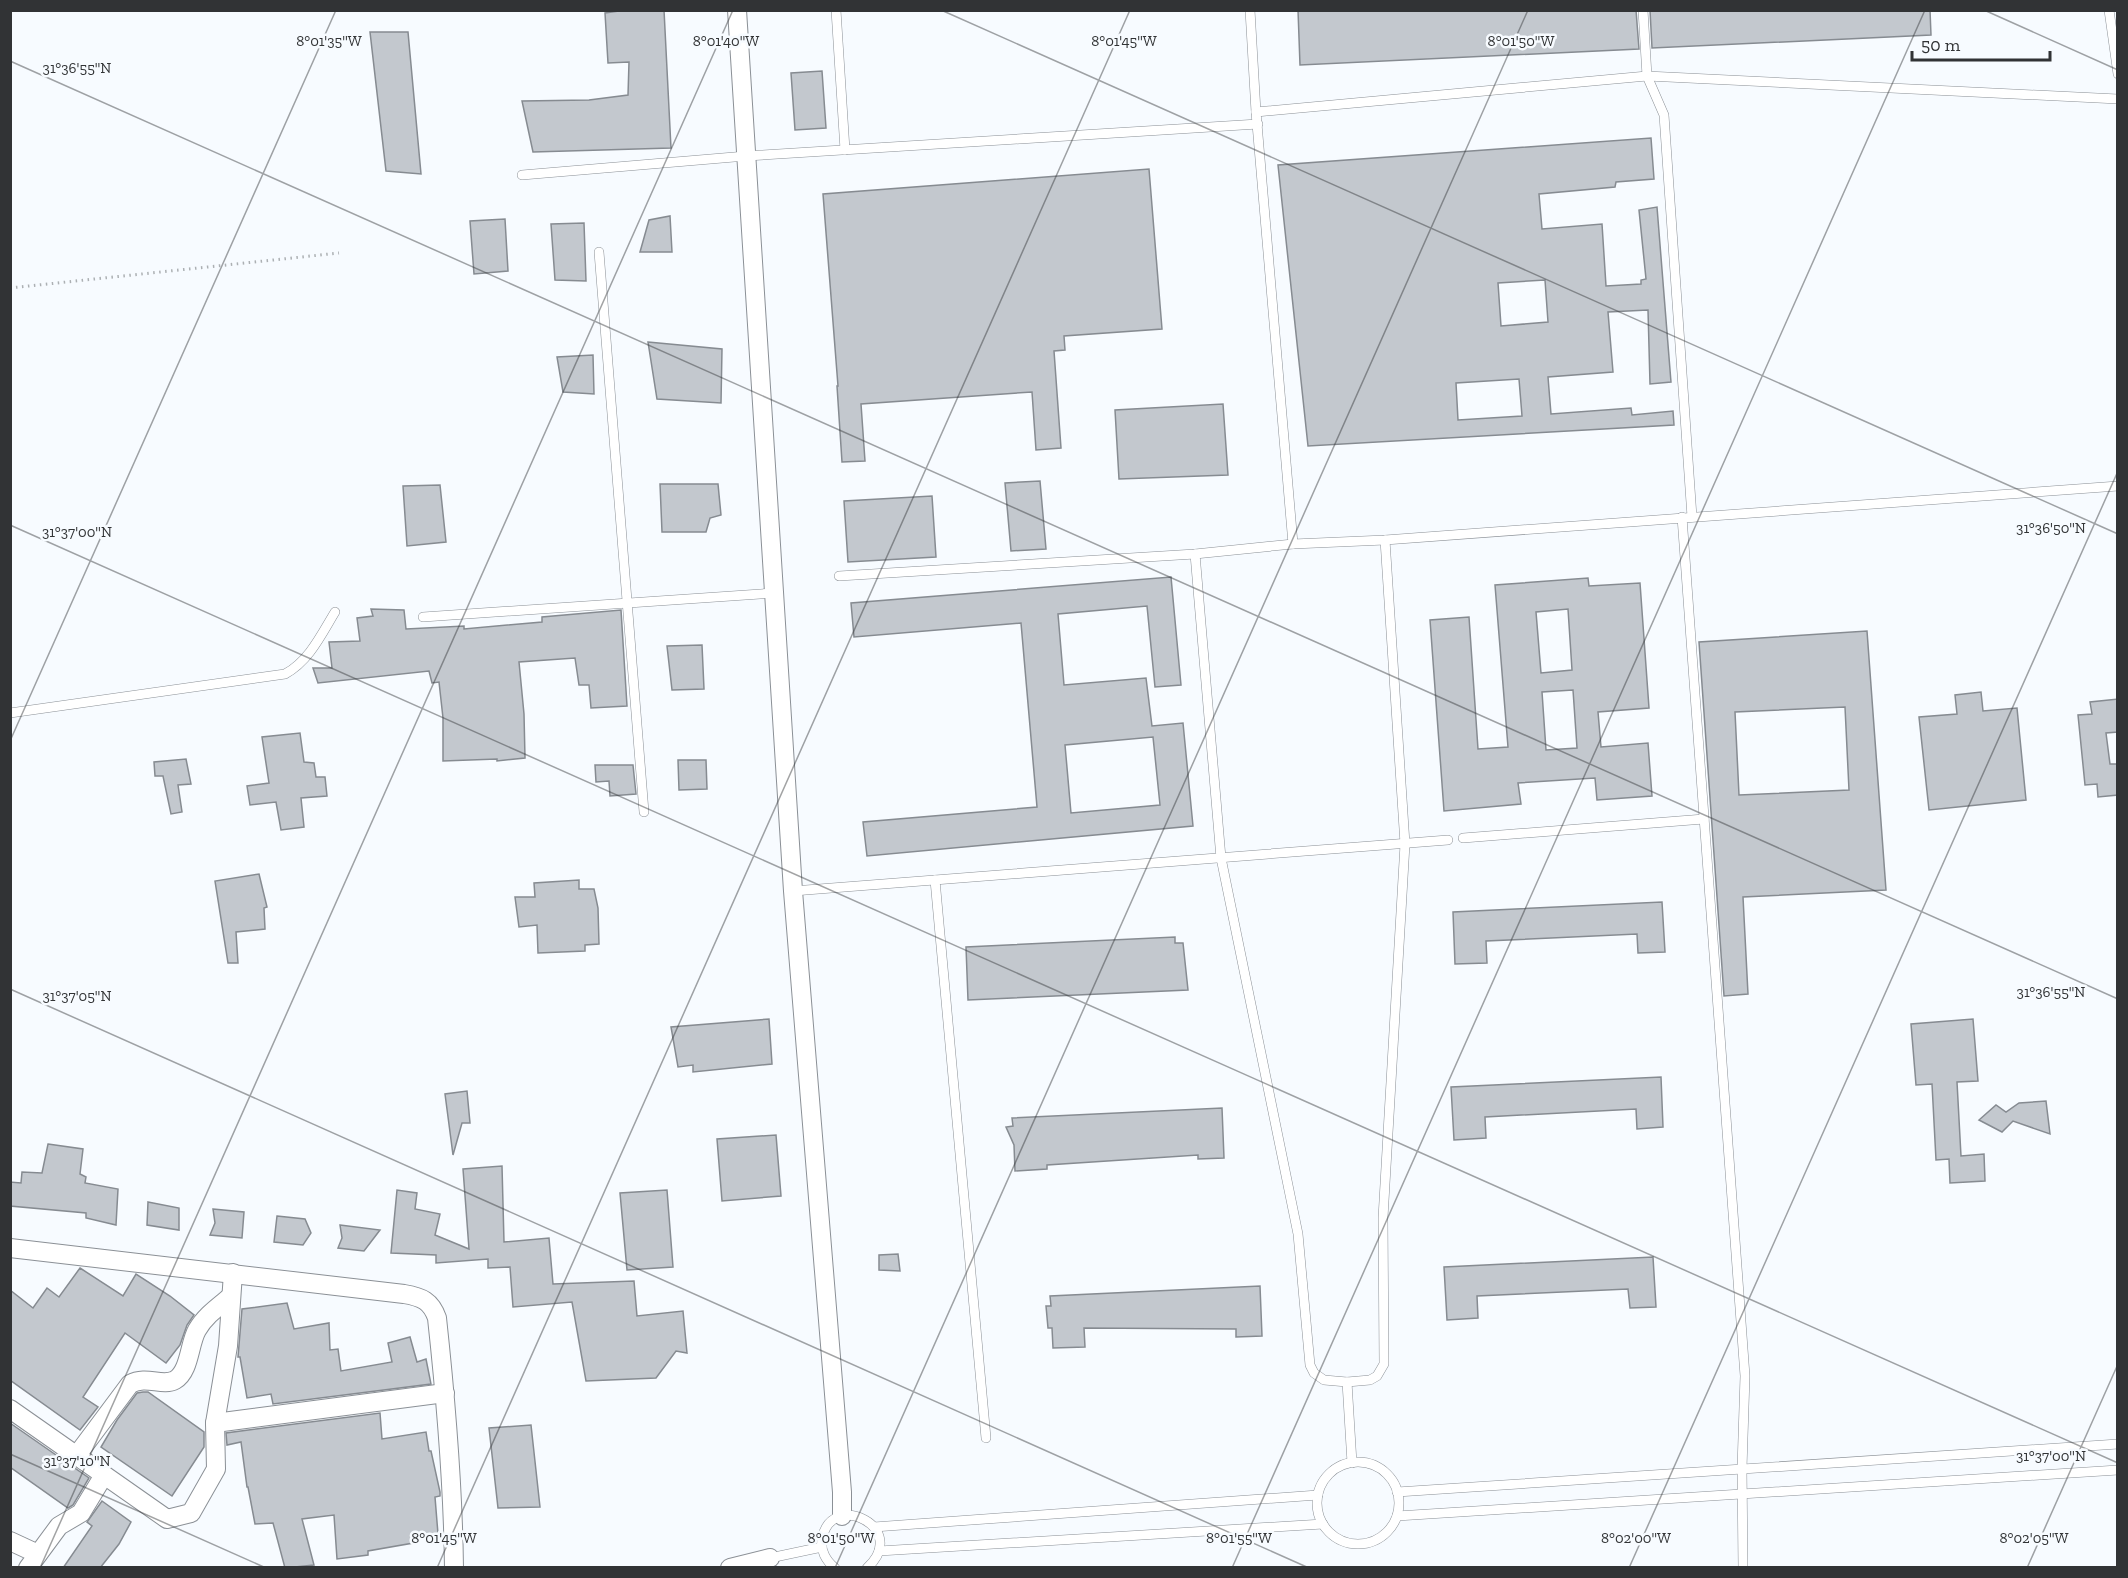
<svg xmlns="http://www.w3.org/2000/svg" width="2128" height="1578" viewBox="0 0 2128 1578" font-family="'Zilla Slab',serif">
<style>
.building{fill:#c3c8ce;stroke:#868b91;stroke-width:1.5;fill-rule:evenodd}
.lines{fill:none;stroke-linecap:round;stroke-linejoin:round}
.service-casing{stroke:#8b9096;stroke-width:10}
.minor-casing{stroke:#8b9096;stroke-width:20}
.path{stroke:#acb0b3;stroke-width:3;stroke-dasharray:1.5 4.5;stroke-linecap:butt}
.service{stroke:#fff;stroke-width:9}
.minor{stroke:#fff;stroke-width:18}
.ticks{fill:none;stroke:#313335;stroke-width:1.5;stroke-opacity:0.45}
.ticks-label{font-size:15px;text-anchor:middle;fill:#313335;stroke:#f7fbff;stroke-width:5;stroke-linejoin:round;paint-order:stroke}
</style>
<rect width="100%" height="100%" fill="#f7fbff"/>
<!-- building -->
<g class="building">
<path d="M626,10H664L671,148L533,152L522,101L589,100L628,95L629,62L608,63L605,13Z"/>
<path d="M1298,10H1636L1639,49L1300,65Z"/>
<path d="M1650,10H1930L1931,35L1652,48Z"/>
<path d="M370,32H408L421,174L386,171Z"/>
<path d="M822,71L826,128L795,130L791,73Z"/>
<path d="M1651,138L1654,179L1616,182L1615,187L1539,194L1542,229L1602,224L1606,286L1641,284V280L1646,279L1639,210L1657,207L1671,382L1650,384L1648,310L1608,312L1613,372L1548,377L1551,414L1631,408L1632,415L1673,411L1674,425L1308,446L1278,165ZM1545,280L1548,322L1501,326L1498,283ZM1519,379L1522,416L1458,420L1456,383Z"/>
<path d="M1149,169L1162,329L1064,336L1065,350L1054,351L1061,448L1036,450L1032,392L861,404L865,461L842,462L837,386H838L823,194Z"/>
<path d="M670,216L672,252H640L649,220Z"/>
<path d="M505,219L508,271L474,274L470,221Z"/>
<path d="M584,223L586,281L555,280L551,224Z"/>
<path d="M648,342L722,349L721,403L657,399Z"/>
<path d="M593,355L594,394L563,392L557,357Z"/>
<path d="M1223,404L1228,475L1119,479L1115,410Z"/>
<path d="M1040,481L1046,549L1011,551L1005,483Z"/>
<path d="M660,484H718L721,515L710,518L706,532H662Z"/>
<path d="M440,485L446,542L407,546L403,486Z"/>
<path d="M932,496L936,557L848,562L844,501Z"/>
<path d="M1171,577L1181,685L1155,687L1147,606L1058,614L1064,685L1146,678L1152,726L1183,723L1193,826L867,856L863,822L1037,807L1021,623L854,637L851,603ZM1153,737L1160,805L1071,813L1065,745Z"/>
<path d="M1588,578L1589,586L1640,583L1649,708L1598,712L1601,747L1648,743L1652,796L1597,800L1595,778L1518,783L1521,804L1444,811L1430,620L1469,617L1478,749L1508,747L1495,585ZM1568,609L1572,670L1541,673L1536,612ZM1573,690L1577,748L1546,750L1542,692Z"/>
<path d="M371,609L404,610L406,629L464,626V629L542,622V617L621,610L627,706L591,708L589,685H579L575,658L519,662L524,714L525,758L497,761V759L443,761V718L439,682L432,683L429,671L318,683L313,668H332L329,642L360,641L357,618L373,616Z"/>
<path d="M1867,631L1886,890L1743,897L1748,994L1724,996L1699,642ZM1845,707L1849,790L1739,795L1735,712Z"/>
<path d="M702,645L704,689L672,690L667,646Z"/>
<path d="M1981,692L1983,711L2017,708L2026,800L1929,810L1919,717L1957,714L1955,695Z"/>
<path d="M2118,699V732L2106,733L2110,764H2118V795L2098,797L2097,784L2085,785L2078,715L2092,714L2090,702Z"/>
<path d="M300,733L304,762L314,763L316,777H325L327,796L301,798L304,827L281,830L276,802L250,805L247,786L269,783L262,737Z"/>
<path d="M186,759L191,784L178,785L182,812L171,814L163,776H155L154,762Z"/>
<path d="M678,760H706L707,789L679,790Z"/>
<path d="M595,765H633L636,794L610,796L609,781L596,782Z"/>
<path d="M259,874L267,907L264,908L265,929L236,932L238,963H228L215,881Z"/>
<path d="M579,880V889H594L598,908L599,944L585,945V951L538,953L537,925L519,927L515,897H535L534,883Z"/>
<path d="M1662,902L1665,952L1638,953L1637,934L1486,941L1487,963L1455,964L1453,912Z"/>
<path d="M1175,937V943H1183L1188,990L968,1000L966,947Z"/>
<path d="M769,1019L772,1064L693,1072V1065L678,1067L671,1027Z"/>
<path d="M1973,1019L1978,1081L1957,1082L1961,1156L1984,1154L1985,1181L1950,1183L1949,1159L1936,1160L1932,1084L1916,1085L1911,1024Z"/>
<path d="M1661,1077L1663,1127L1637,1129L1636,1109L1485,1117L1486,1138L1454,1140L1451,1087Z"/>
<path d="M467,1091L470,1123H462L453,1155L445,1094Z"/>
<path d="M2046,1101L2050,1134L2013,1121L2002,1132L1979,1120L1996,1105L2006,1112L2019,1103Z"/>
<path d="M1222,1108L1224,1158L1198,1159V1155L1047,1165V1169L1015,1171L1014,1145L1006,1127L1013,1126L1012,1118Z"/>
<path d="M776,1135L781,1196L722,1201L717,1139Z"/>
<path d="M48,1144L83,1149L80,1174L86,1177L85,1183L118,1189L116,1225L86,1218V1213L10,1206V1182L21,1183L22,1172L42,1173Z"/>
<path d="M502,1166L504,1242L549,1238L553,1284L634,1281L637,1316L683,1311L687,1353L676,1351L656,1378L586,1381L572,1302L513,1307L510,1267L488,1268V1259L436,1263V1255L391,1253L397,1190L417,1193L415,1209L440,1214L435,1235L469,1249L463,1169Z"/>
<path d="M667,1190L673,1267L627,1270L620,1193Z"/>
<path d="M148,1202L179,1208V1230L147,1225Z"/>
<path d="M213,1209L244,1212L242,1238L210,1235L215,1223Z"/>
<path d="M277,1216L305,1219L311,1233L303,1245L274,1242Z"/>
<path d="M340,1225L380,1230L364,1251L338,1248L342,1238Z"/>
<path d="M898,1254L900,1271L879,1270V1255Z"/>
<path d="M1653,1257L1656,1307L1630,1308L1628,1289L1477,1296L1478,1318L1447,1320L1444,1267Z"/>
<path d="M80,1268L123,1296L136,1274L170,1296L194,1315L187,1325L180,1345L166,1363L125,1333L83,1397L98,1407L80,1430L10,1380V1290L33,1308L47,1288L59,1297Z"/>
<path d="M1260,1286L1262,1336L1236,1337V1329L1084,1328L1085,1347L1053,1348L1052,1328H1048L1046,1306H1051L1050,1296Z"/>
<path d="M287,1303L294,1329L329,1323L330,1350L338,1349L341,1371L392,1362L388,1343L410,1337L417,1362L426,1359L431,1384L273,1404L271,1394L247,1398L240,1357H238L242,1309Z"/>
<path d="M143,1392H148L204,1432V1447L172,1496L101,1447L117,1420L137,1393Z"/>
<path d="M380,1413L382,1439L426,1432L429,1451H431L440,1492V1496L435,1497L438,1534L420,1537L419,1542L368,1551V1555L337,1559L334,1515L302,1519L314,1565L285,1568L273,1523L255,1524L248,1487H247L241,1442L227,1445L226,1433Z"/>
<path d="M10,1423L89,1478L73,1505L68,1508L10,1467Z"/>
<path d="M531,1425L540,1507L498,1508L489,1428Z"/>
<path d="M102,1501L131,1522L119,1544L100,1568H63L92,1526L87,1522Z"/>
</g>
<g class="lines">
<!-- service casing -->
<g class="service-casing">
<g id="service">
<path d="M836,10L845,150"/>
<path d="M1250,10L1256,112L1293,544"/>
<path d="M1643,10L1647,76L1664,115L1692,517"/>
<path d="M2109,10L2118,74"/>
<path d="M1256,112L1647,76L2118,99"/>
<path d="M522,175L746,156L1258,124"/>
<path d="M599,252L644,812"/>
<path d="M1682,517L1745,1376L1742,1468L1743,1568"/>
<path d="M1195,554L1221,858L1298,1234L1310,1365L1314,1373L1324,1380L1347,1382L1370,1380L1377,1376L1384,1364L1383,1218L1405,844L1385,540"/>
<path d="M839,576L1195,554L1293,544L1385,540L2118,486"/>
<path d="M423,617L774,593"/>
<path d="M10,713L285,674C309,661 321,635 335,612"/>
<path d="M1463,838L1704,819"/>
<path d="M935,880L986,1438"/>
<path d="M793,891L1448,840"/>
<path d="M1347,1382L1352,1463"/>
<circle cx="1358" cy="1503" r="41"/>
<path d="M1397,1492L2118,1444"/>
<path d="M1397,1516L2118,1470"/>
<path d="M874,1527L1318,1495"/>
<path d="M879,1551L1323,1524"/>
<path d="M770,1558L822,1547"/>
<path d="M835,1568C826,1561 820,1550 822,1539C831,1489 911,1528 867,1568"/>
</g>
</g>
<!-- minor casing -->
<g class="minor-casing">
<g id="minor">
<path d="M737,10L793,891L842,1492V1516"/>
<path d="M10,1248L404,1294C422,1297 431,1301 437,1318C446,1401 453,1484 454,1568"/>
<path d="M10,1409L167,1519L191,1513L216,1469L215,1423L228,1346L233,1273"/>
<path d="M215,1423L445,1393"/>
<path d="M77,1455L130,1384C147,1375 162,1387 175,1380C190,1371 189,1344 197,1330C205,1316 218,1307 230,1297"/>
<path d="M10,1541L38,1554"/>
<path d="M28,1568L59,1526L81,1513L104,1475"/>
<path d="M730,1568L770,1558"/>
</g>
</g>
<!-- path -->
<path class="path" d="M10,288L339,253"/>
<!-- service -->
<use href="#service" class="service"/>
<!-- minor -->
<use href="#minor" class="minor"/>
</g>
<!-- ticks -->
<path class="ticks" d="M941,10L2118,534M1984,10L2118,70M10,61L2118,999M10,525L2118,1463M10,741L336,10M10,989L1309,1568M10,1454L266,1568M40,1568L733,10M437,1568L1130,10M835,1568L1528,10M1232,1568L1925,10M1629,1568L2118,471M2027,1568L2118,1364"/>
<g class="ticks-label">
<text x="329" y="46">8°01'35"W</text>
<text x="726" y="46">8°01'40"W</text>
<text x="1124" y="46">8°01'45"W</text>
<text x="1521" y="46">8°01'50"W</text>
<text x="77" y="73">31°36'55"N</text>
<text x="2051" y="533">31°36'50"N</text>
<text x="77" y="537">31°37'00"N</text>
<text x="2051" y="997">31°36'55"N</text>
<text x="77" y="1001">31°37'05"N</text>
<text x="2051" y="1461">31°37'00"N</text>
<text x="77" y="1466">31°37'10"N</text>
<text x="444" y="1543">8°01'45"W</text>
<text x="841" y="1543">8°01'50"W</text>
<text x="1239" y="1543">8°01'55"W</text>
<text x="1636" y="1543">8°02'00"W</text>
<text x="2034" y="1543">8°02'05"W</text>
</g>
<!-- border -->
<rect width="2128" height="1578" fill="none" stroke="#313335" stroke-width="24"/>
<!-- scale -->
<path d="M1912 51v9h138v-9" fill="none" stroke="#313335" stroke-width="3"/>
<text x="1921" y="51" font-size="18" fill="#313335" stroke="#f7fbff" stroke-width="4.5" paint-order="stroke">50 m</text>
</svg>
